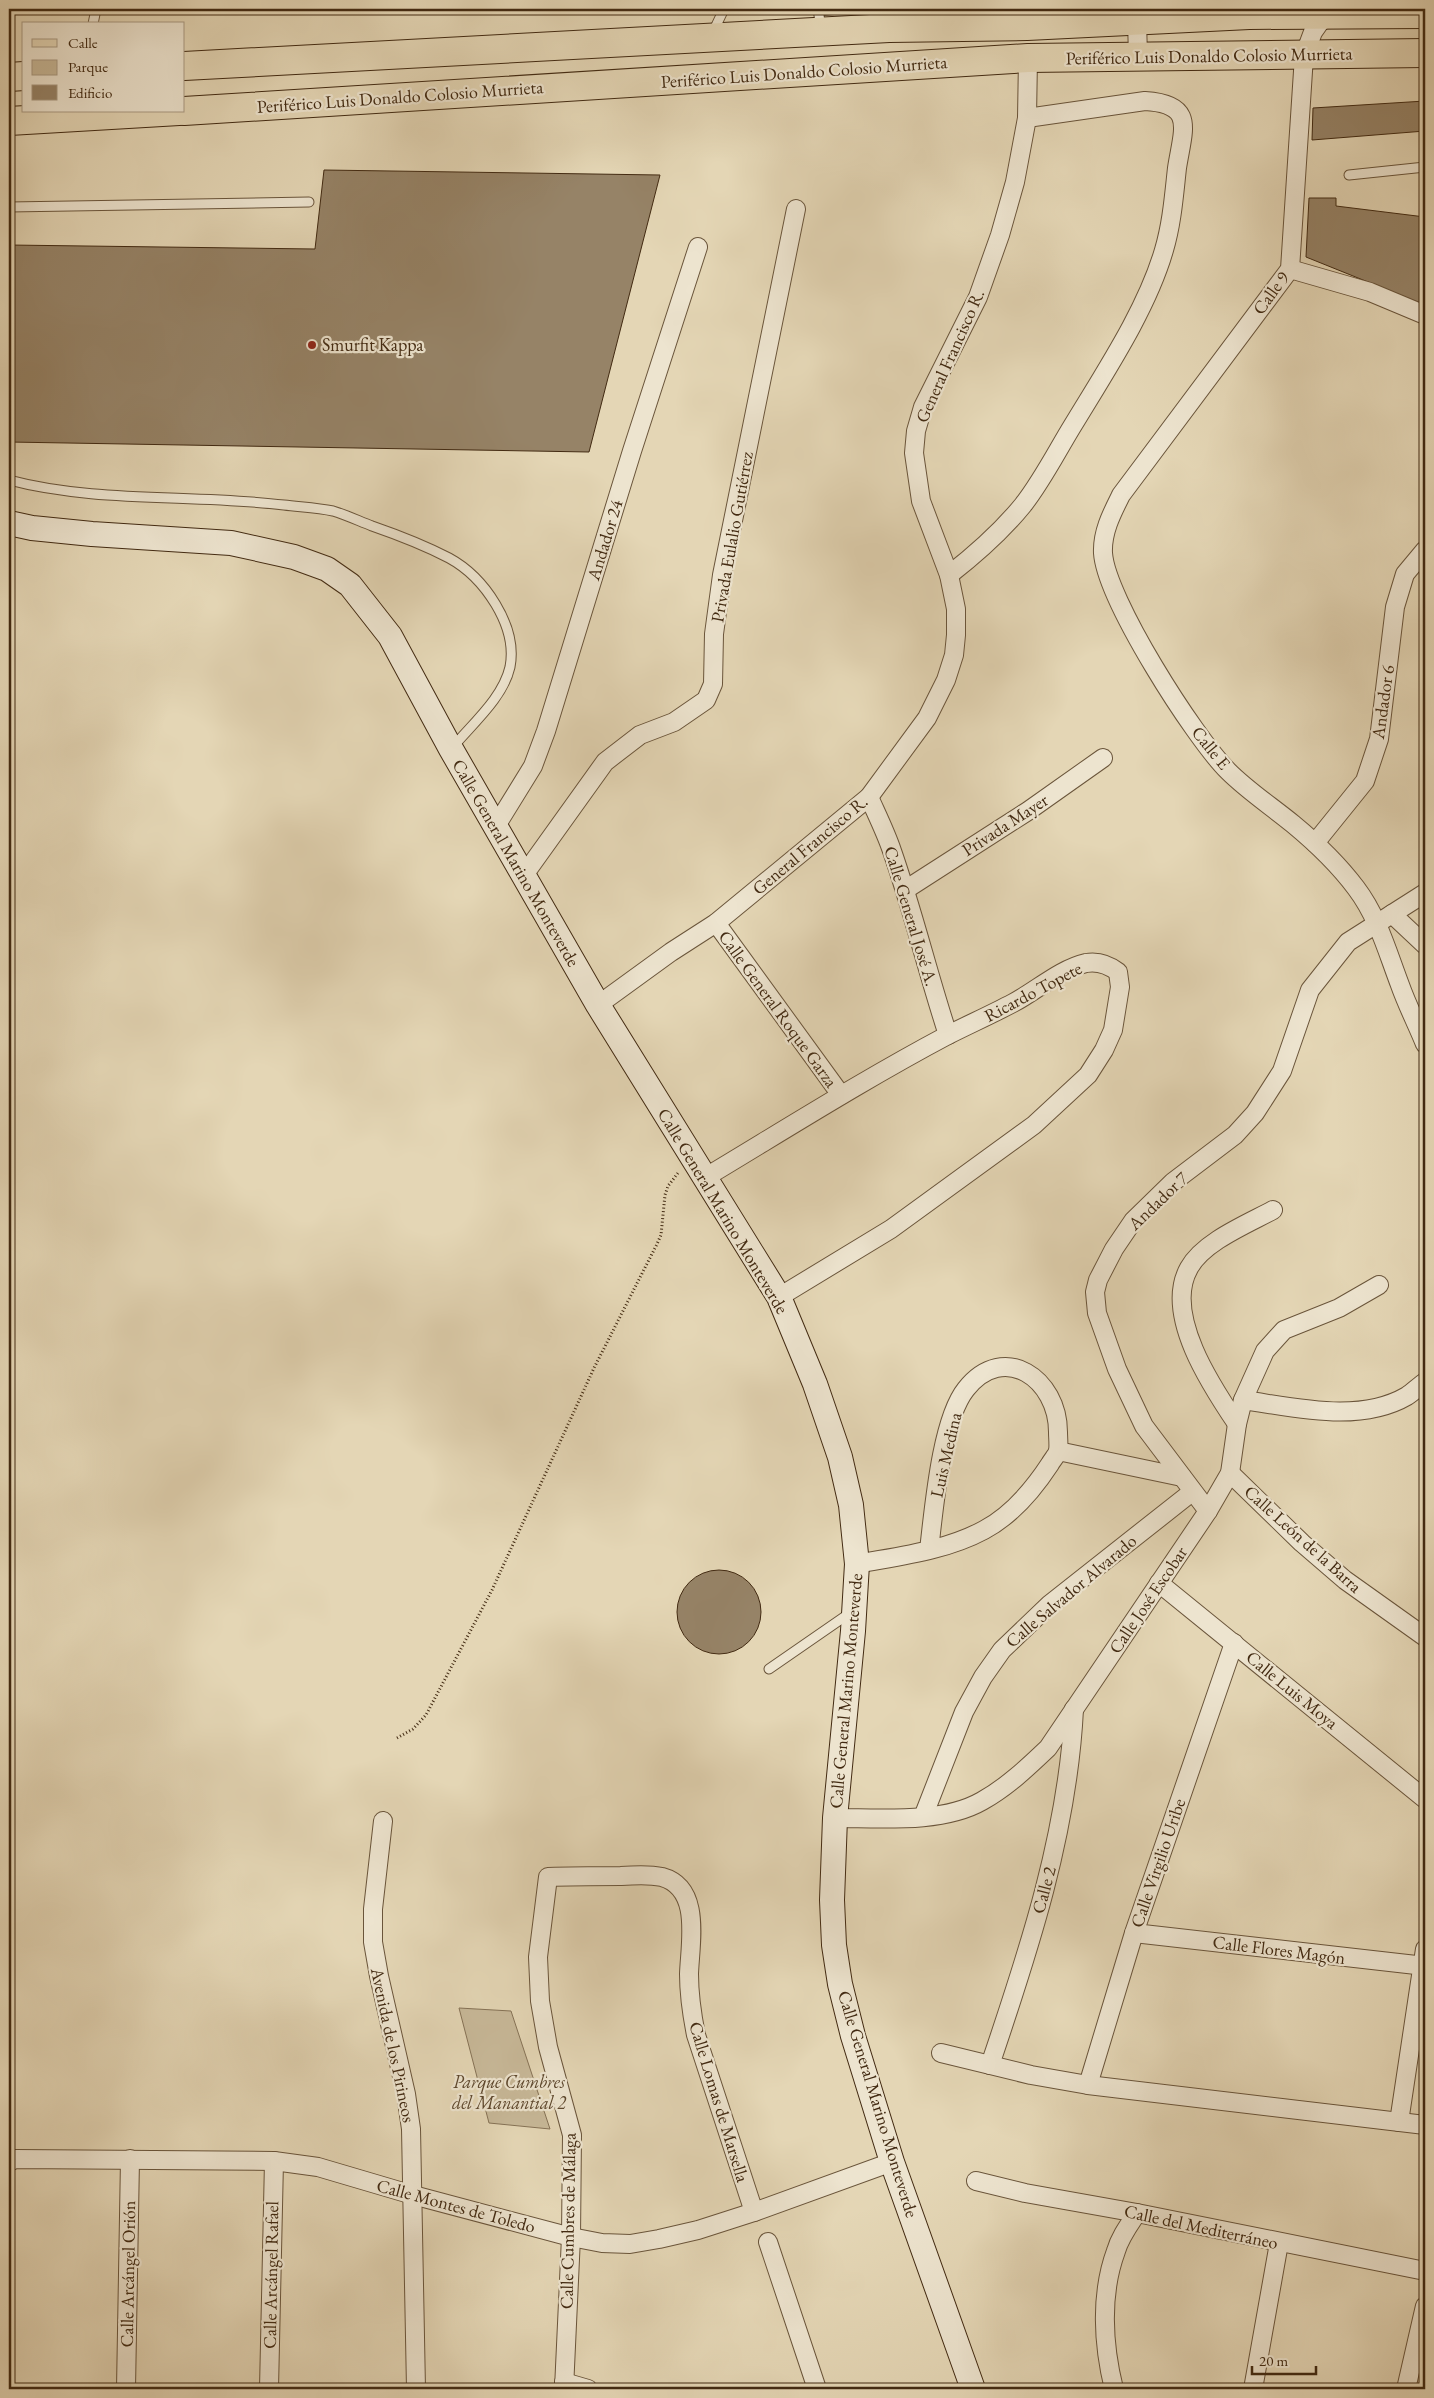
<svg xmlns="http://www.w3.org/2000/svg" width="1434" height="2398" viewBox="0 0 1434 2398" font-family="'EB Garamond',serif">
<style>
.green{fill:#c8b999;stroke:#857256}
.building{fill:#968367;stroke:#422a12}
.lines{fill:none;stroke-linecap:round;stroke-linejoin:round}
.lane-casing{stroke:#6a553b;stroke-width:11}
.street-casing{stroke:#6a553b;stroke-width:20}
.secondary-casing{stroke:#422a12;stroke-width:26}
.primary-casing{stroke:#422a12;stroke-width:30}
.path{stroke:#422a12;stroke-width:3;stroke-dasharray:1 2.5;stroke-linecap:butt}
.lane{stroke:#ede4cf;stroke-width:9}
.street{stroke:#ede4cf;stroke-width:18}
.secondary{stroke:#ede4cf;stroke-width:24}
.primary{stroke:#e4d6b5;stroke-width:28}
.poi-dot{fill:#8f2418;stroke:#ede4cf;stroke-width:2}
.labels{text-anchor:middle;stroke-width:4.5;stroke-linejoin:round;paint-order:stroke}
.street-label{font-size:18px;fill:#422a12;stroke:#ede4cf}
.poi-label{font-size:18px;fill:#422a12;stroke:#ede4cf;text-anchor:start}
.park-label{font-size:18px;font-style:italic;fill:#5d472d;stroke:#ede4cf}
</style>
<rect width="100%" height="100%" fill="#e4d6b5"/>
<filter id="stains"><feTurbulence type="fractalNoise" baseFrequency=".004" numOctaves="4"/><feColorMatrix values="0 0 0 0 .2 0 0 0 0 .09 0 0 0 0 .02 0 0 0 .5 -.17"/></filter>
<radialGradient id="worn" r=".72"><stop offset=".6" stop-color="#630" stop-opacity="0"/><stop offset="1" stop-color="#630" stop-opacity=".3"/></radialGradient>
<!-- green -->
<path class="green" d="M459,2008L511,2011L550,2129L489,2123Z"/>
<!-- building -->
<g class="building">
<path d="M943,9H973V12L944,14Z"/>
<path d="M1425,101V131L1312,140L1313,108Z"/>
<path d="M324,170L660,175L589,452L9,442V245L315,249Z"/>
<path d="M1309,198H1336V206L1425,217V305L1306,257Z"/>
<circle cx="719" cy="1612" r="42"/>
</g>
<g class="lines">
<!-- lane casing -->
<g class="lane-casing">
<g id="lane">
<path d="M818,9L821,28"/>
<path d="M884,9L888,26"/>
<path d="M818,11L839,9"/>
<path d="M93,24L96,9"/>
<path d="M927,26V9"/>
<path d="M713,32L724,9"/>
<path d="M1349,175L1425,167"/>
<path d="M9,207L309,202"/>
<path d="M9,480C95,503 194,494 284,505C300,507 317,508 333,511C346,515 359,521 372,526C398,535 424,545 449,558C484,577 518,626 510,667C503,698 472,724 453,747"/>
<path d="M769,1669L850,1613"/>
</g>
</g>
<!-- street casing -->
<g class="street-casing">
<g id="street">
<path d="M1132,11L1137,21L1138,56"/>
<path d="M1333,14L1320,22L1313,32L1304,56L1290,269L1121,495C1112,513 1102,532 1103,553C1106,599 1194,737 1228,771C1248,791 1271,806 1293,824C1316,843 1338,864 1356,888C1378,917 1387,951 1400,985C1407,1005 1417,1024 1425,1044"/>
<path d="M1290,269L1370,292L1425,315"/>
<path d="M949,575C976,554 1001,532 1023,505C1042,481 1057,451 1073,425C1105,372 1147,309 1164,250C1172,223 1174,195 1177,168C1183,129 1196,104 1145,101L1027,118"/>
<path d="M869,797C877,815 886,833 892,851C913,911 928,974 948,1035"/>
<path d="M496,826L533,766L546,731L632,451L698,247"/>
<path d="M1315,843L1365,781L1379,739L1395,607L1405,574L1425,550"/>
<path d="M524,875L605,762L640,735L674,722L706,700L713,684L714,634L722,575L796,209"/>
<path d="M905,890L1028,811L1103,758"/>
<path d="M1392,914L1425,945"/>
<path d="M716,923L841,1095"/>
<path d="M598,1005L671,952L716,923L869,797L927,718L946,680L954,655L956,635V609L949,575L921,501L914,453L916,431L923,407L978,297L1000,235L1015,182L1027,118L1028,58"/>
<path d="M706,1177C786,1129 865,1079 948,1035C970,1024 992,1014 1013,1003C1036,991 1060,969 1086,963C1098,961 1109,965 1118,972L1120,987L1113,1030L1104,1050L1088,1075L1034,1125L891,1229L779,1297"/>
<path d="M1243,1400C1294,1407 1359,1424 1407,1396C1413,1392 1419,1386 1425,1382"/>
<path d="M1237,1424C1212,1387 1163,1314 1189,1268C1203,1242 1247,1224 1273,1210"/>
<path d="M1058,1451L1182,1477"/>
<path d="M1230,1473L1302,1543L1345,1580L1425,1637"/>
<path d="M1208,1511L1144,1426L1117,1369L1097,1313L1095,1292L1098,1280L1114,1249L1133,1221L1173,1182L1235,1135L1255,1113L1282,1071L1310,990L1348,942L1425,893"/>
<path d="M857,1564C899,1556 945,1551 984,1530C1012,1515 1033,1490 1050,1464C1052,1460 1057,1455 1058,1451C1059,1446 1058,1438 1058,1432C1058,1379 1004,1341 966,1389C941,1420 934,1509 929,1550"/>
<path d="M1159,1583L1425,1799"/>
<path d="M923,1817L964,1712L983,1677L1002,1650L1050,1604L1192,1492"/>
<path d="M835,1818C879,1818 942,1824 982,1801C1007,1787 1027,1768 1048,1748L1208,1511L1230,1473L1237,1424L1243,1400L1265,1351L1284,1330L1339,1308L1379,1285"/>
<path d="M383,1821L373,1909V1942L379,1976L406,2094L411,2129L416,2389"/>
<path d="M1134,1933L1425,1966"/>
<path d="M941,2053L1031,2075L1088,2085L1425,2125"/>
<path d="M990,2065C1029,1950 1068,1832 1074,1709"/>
<path d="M1088,2085L1134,1933L1234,1643"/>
<path d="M1399,2122L1425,1949"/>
<path d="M9,2162L15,2159L274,2161L318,2167L413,2195L571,2237L602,2243L630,2244L659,2239L698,2230L754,2212L892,2162"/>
<path d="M976,2181L1025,2193L1137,2213L1425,2271"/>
<path d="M768,2242L817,2389"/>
<path d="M564,2382L588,2389"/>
<path d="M126,2389L130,2159"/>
<path d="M269,2389L274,2161"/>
<path d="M564,2389L571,2237L572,2135L548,2047L540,2001L538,1957L548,1877C573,1876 597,1876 621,1876C634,1875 649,1874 662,1877C702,1888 690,1943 689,1974C689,1995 692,2015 696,2035L754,2212"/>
<path d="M1114,2389C1103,2345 1100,2294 1116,2251C1120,2237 1129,2225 1137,2213"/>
<path d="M1253,2389L1279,2243"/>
<path d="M1406,2389L1425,2306"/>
</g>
</g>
<!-- secondary casing -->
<g class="secondary-casing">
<path id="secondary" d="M9,523L32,528L92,534L231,543L294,557L327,569L350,585L390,636L451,749L598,1005L779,1297L815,1384L840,1457L851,1505L857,1564L853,1631L835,1818L832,1900L834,1945L840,1984L853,2036L892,2162L973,2389"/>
</g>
<!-- primary casing -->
<g class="primary-casing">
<g id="primary">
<path d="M184,66L889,28L1027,26L1249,15L1425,14"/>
<path d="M9,77L24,76"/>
<path d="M184,111L1028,58L1425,53"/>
<path d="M9,121L179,111"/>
</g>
</g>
<!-- path -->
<path class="path" d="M397,1738L413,1729L426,1715L492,1590L594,1368L657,1244L661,1235L665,1195L668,1186L678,1173"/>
<!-- lane -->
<use href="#lane" class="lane"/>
<!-- street -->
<use href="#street" class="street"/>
<!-- secondary -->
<use href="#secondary" class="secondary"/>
<!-- primary -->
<use href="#primary" class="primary"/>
</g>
<!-- markers -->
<circle class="poi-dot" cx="312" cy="345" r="5"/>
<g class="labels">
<!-- street labels -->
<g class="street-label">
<text transform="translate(1209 56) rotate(-1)" y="6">Periférico Luis Donaldo Colosio Murrieta</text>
<text transform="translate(804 72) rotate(-4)" y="6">Periférico Luis Donaldo Colosio Murrieta</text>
<text transform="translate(400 97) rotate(-4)" y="6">Periférico Luis Donaldo Colosio Murrieta</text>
<text transform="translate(1271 293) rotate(-54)" y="6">Calle 9</text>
<text transform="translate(950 356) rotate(-66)" y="6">General Francisco R.</text>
<text transform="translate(732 537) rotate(-80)" y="6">Privada Eulalio Gutiérrez</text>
<text transform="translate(605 540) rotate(-73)" y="6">Andador 24</text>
<text transform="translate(1383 702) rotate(-82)" y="6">Andador 6</text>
<text transform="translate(1211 748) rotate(51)" y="6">Calle E</text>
<text transform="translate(1005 825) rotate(-33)" y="6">Privada Mayer</text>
<text transform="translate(810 845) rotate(-40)" y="6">General Francisco R.</text>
<text transform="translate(516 863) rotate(60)" y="6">Calle General Marino Monteverde</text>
<text transform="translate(911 916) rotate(73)" y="6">Calle General José A.</text>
<text transform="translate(1033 992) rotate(-28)" y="6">Ricardo Topete</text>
<text transform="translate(778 1009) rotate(54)" y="6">Calle General Roque Garza</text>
<text transform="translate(1158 1201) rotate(-44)" y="6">Andador 7</text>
<text transform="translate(723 1211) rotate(59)" y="6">Calle General Marino Monteverde</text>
<text transform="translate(946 1455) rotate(-77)" y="6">Luis Medina</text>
<text transform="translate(1303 1539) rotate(42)" y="6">Calle León de la Barra</text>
<text transform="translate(1071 1591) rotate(-40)" y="6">Calle Salvador Alvarado</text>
<text transform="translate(1148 1600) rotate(-56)" y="6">Calle José Escobar</text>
<text transform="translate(1292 1690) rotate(39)" y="6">Calle Luis Moya</text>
<text transform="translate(846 1691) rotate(-85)" y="6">Calle General Marino Monteverde</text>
<text transform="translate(1158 1863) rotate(-71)" y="6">Calle Virgilio Uribe</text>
<text transform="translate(1044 1890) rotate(-75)" y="6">Calle 2</text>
<text transform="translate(1279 1950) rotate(7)" y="6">Calle Flores Magón</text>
<text transform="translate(393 2045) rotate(78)" y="6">Avenida de los Pirineos</text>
<text transform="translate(719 2102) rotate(73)" y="6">Calle Lomas de Marsella</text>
<text transform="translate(878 2104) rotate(73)" y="6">Calle General Marino Monteverde</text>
<text transform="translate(456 2206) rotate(15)" y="6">Calle Montes de Toledo</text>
<text transform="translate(568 2221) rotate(-89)" y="6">Calle Cumbres de Málaga</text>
<text transform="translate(1201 2227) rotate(12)" y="6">Calle del Mediterráneo</text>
<text transform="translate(128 2274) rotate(-89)" y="6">Calle Arcángel Orión</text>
<text transform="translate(271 2275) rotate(-89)" y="6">Calle Arcángel Rafael</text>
</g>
<!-- poi labels -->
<g class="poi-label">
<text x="322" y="351">Smurfit Kappa</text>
</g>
<!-- park labels -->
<g class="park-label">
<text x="509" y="2088">Parque Cumbres<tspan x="509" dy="21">del Manantial 2</tspan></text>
</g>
</g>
<!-- margin -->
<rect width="1434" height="2398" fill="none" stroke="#e4d6b5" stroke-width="30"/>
<rect x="10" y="10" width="1414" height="2378" fill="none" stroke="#422a12" stroke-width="2.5"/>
<rect x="15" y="15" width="1404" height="2368" fill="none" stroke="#422a12"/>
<!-- legend -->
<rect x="22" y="22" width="162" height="90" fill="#ede4cf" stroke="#a99a83"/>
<rect x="32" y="39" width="25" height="8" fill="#e4d6b5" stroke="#a99a83"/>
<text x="68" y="48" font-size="15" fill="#422a12">Calle</text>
<rect x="32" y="60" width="25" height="15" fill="#c8b999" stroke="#a99a83"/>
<text x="68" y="72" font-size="15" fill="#422a12">Parque</text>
<rect x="32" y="85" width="25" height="15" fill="#968367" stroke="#a99a83"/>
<text x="68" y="98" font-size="15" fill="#422a12">Edificio</text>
<!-- scale -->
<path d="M1252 2366v8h64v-8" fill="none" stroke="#422a12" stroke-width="2.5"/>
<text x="1259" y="2366" font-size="15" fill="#422a12" stroke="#ede4cf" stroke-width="4" paint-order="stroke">20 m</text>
<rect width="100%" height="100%" filter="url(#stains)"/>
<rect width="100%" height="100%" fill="url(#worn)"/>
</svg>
